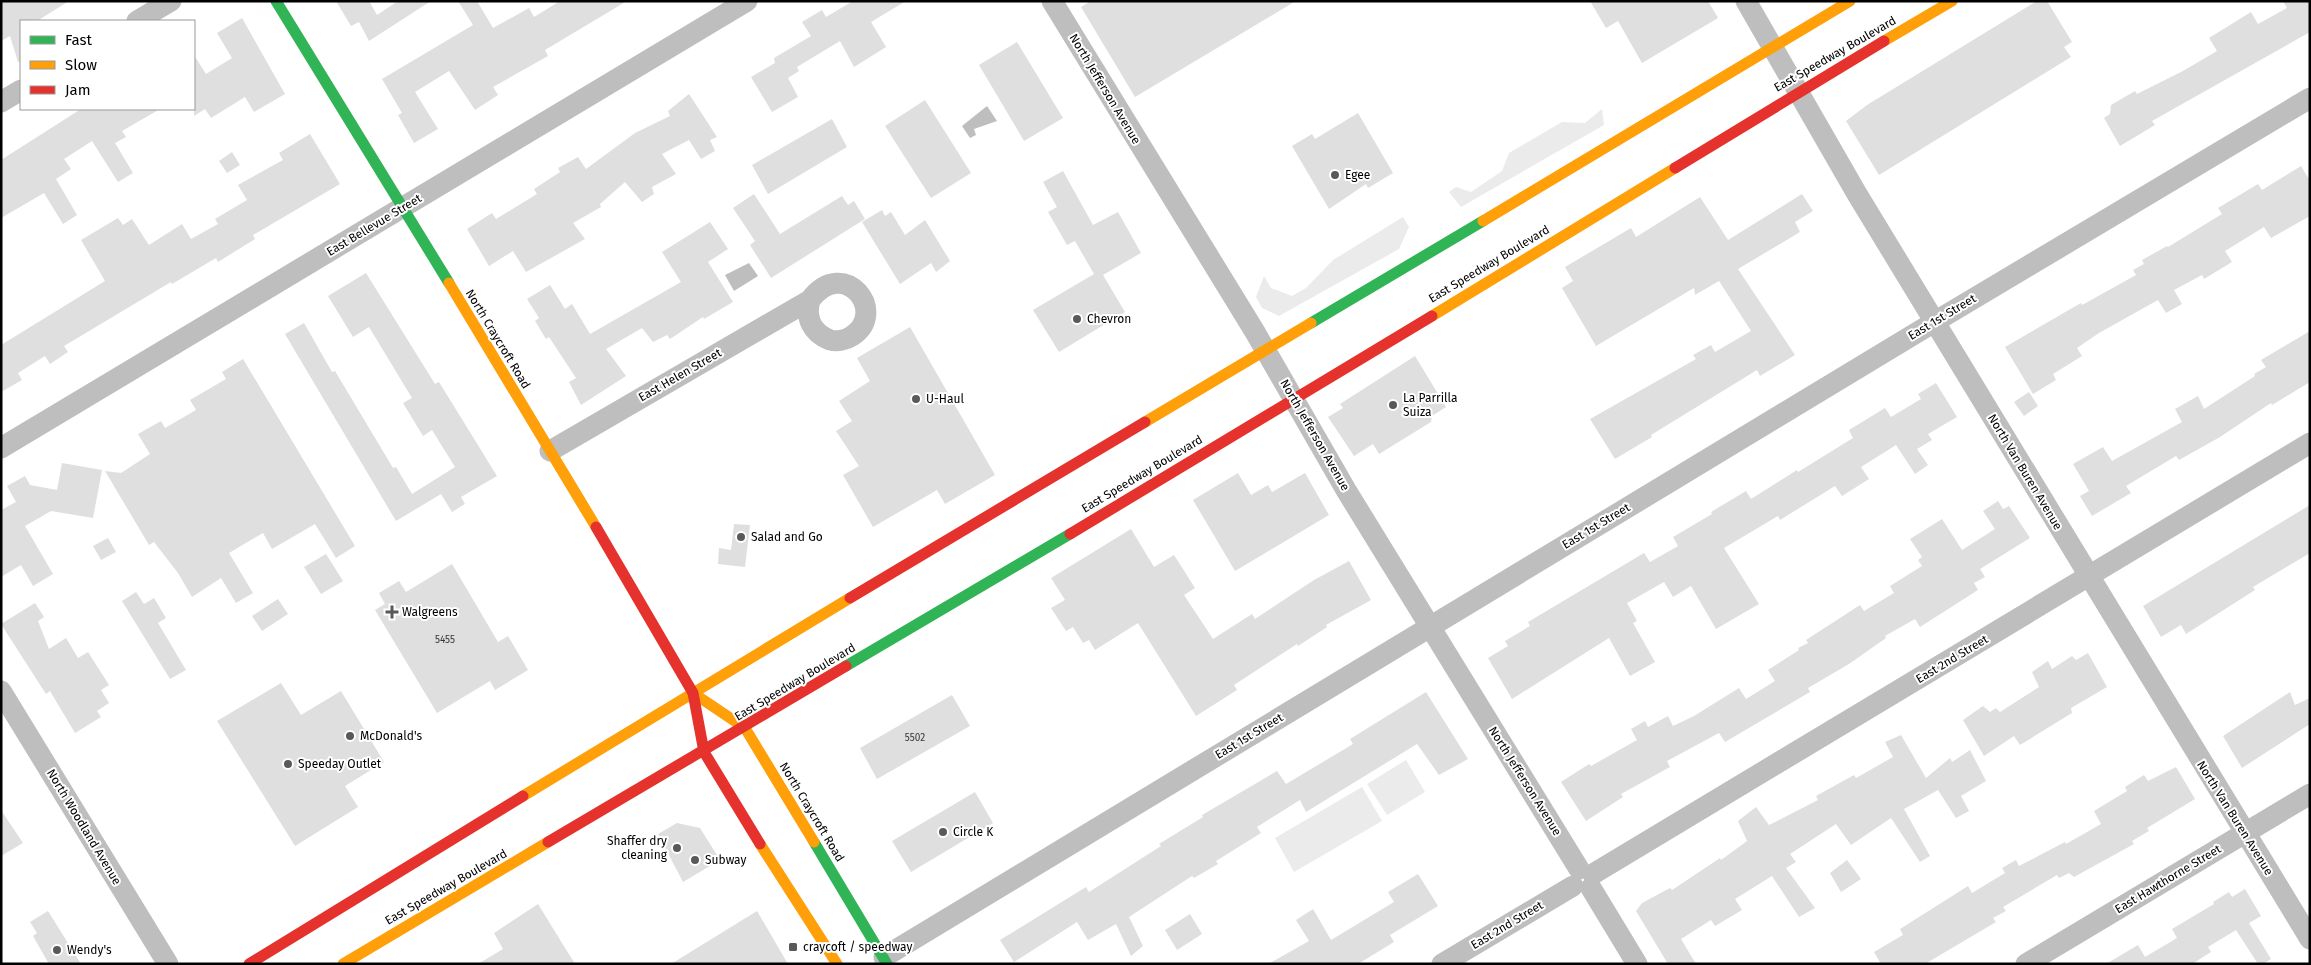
<svg xmlns="http://www.w3.org/2000/svg" width="2311" height="965" viewBox="0 0 2311 965" font-family="'Fira Sans',sans-serif">
<style>
.green{fill:#ebebeb}
.water{fill:#bebebe}
.building{fill:#dfdfdf}
.lines{fill:none;stroke-linecap:round;stroke-linejoin:round}
.street{stroke:#bebebe;stroke-width:21}
.fast{stroke:#30b455;stroke-width:11}
.slow{stroke:#ff9f0a;stroke-width:11}
.jam{stroke:#e5322d;stroke-width:11}
.poi-dot{fill:#595959;stroke:#fff;stroke-width:2}
.labels{text-anchor:middle;stroke-width:4;stroke-linejoin:round;paint-order:stroke}
.number-label{font-size:10px;fill:#383838}
.street-label{font-size:12px;fill:#000;stroke:#fff}
.poi-label{font-size:12px;fill:#000;stroke:#fff;text-anchor:start}
</style>
<rect width="100%" height="100%" fill="#fff"/>
<!-- green -->
<g class="green">
<path d="M1602,109L1604,125L1461,207L1449,192L1456,187L1471,192L1502,171L1509,153L1562,122L1585,123Z"/>
<path d="M1403,217L1409,227L1399,249L1279,316L1262,308L1256,297L1264,276L1271,288L1292,296L1306,288L1333,260Z"/>
<path d="M1406,760L1425,792L1387,815L1367,784Z"/>
<path d="M1362,787L1382,821L1294,872L1275,838Z"/>
</g>
<!-- water -->
<g class="water">
<path d="M987,106L997,121L974,129L976,135L970,138L962,126Z"/>
<path d="M749,263L758,276L734,291L725,275Z"/>
</g>
<!-- building -->
<g class="building">
<path d="M1,1H69L37,21H21V61L18,62L10,36L1,41Z"/>
<path d="M336,1H369L377,15L398,1H431L369,41L359,22L351,26Z"/>
<path d="M458,1H477L493,28L529,8L534,17L560,1H627L545,50L548,56L493,87L498,95L475,110L449,71L415,92L438,129L414,143L398,115L402,113L382,79L473,25Z"/>
<path d="M853,1H906L871,22L886,47L854,67L840,41L797,67L799,71L788,78L798,97L772,112L751,77L775,63L774,58L811,36L802,22L822,10L826,17Z"/>
<path d="M1091,1H1296L1135,97L1081,7Z"/>
<path d="M1590,1H1708L1718,18L1642,63L1618,21L1606,28Z"/>
<path d="M2037,1H2047L2072,42L2064,47L2071,57L1879,175L1846,121L1867,105Z"/>
<path d="M2283,1H2310V32L2152,121L2155,125L2120,146L2104,118L2110,114L2111,105L2135,91L2137,94L2183,71L2217,51L2209,38L2251,12L2258,24L2287,8Z"/>
<path d="M242,18L285,94L254,112L245,97L211,118L205,109L194,116V55L206,74L232,58L217,33Z"/>
<path d="M1017,42L1063,118L1024,141L979,65Z"/>
<path d="M689,94L717,137L710,140L715,151L701,159L689,140L662,154L676,174L652,187L654,194L642,202L625,182L600,204L601,207L573,223L585,239L526,272L513,251L489,266L467,229L492,213L496,219L537,194L534,189L560,172L558,168L578,157L586,169L635,133L670,116L668,111Z"/>
<path d="M925,100L971,173L931,198L885,126Z"/>
<path d="M81,109H160L122,131L126,137L115,143L133,173L118,182L92,141L64,159L71,169L56,179L77,215L63,224L44,193L1,218V160Z"/>
<path d="M1358,113L1393,173L1368,188L1366,184L1329,209L1292,146L1312,134L1315,139Z"/>
<path d="M832,119L847,147L768,194L752,165Z"/>
<path d="M310,134L340,184L253,235L255,239L218,262L216,258L172,284L171,282L64,346L68,352L50,364L45,356L18,373L22,380L1,392V345L105,281L81,240L118,218L123,225L132,219L149,245L182,224L191,239L218,224L215,219L247,200L238,185L283,160L279,153Z"/>
<path d="M232,152L240,165L227,173L219,161Z"/>
<path d="M2301,166L2310,181V216L2271,238L2264,227L2225,251L2232,262L2204,279L2202,275L2174,290L2182,304L2166,313L2158,300L2099,333L2077,348L2082,356L2053,374L2056,380L2033,394L2005,347L2081,303L2082,305L2136,275L2133,270L2144,264L2142,260L2167,246L2168,247L2222,214L2218,208L2258,184L2262,190Z"/>
<path d="M1063,171L1093,225L1118,212L1141,253L1103,275L1125,312L1059,352L1033,310L1094,274L1075,241L1067,245L1048,212L1057,207L1043,182Z"/>
<path d="M754,194L780,234L842,196L848,205L854,201L865,219L771,278L750,245L755,241L733,208Z"/>
<path d="M1802,194L1813,211L1795,222L1800,232L1738,269L1795,355L1760,376L1757,370L1651,435L1652,437L1615,459L1590,419L1696,359L1693,355L1711,345L1715,352L1751,331L1719,281L1695,295L1694,288L1596,346L1562,288L1573,281L1565,267L1631,228L1636,237L1700,197L1728,240Z"/>
<path d="M882,210L885,216L891,212L905,235L925,220L950,261L936,272L931,263L900,284L862,222Z"/>
<path d="M710,222L728,249L708,262L733,302L704,319L703,317L670,339L667,335L653,342L642,328L606,349L626,376L581,405L569,382L576,378L549,337L546,339L535,321L539,318L527,299L550,285L565,309L572,304L590,334L681,282L662,252Z"/>
<path d="M366,273L435,384L439,382L497,476L461,497L465,504L452,512L441,494L396,521L285,334L304,323L332,372L335,371L393,468L396,467L412,494L455,467L432,430L423,436L403,403L412,398L369,327L353,337L328,296Z"/>
<path d="M910,327L995,475L945,504L937,490L873,527L843,475L859,466L836,431L852,421L839,401L870,381L857,358Z"/>
<path d="M2310,331V382L2272,405L2271,403L2220,437L2179,460L2176,456L2126,486L2131,493L2092,516L2080,496L2089,491L2073,464L2103,447L2112,461L2182,422L2175,409L2198,396L2204,409L2255,376L2254,374L2266,367L2261,360Z"/>
<path d="M1415,356L1446,407L1432,416L1431,422L1379,454L1373,444L1354,456L1328,417L1343,408L1340,404Z"/>
<path d="M243,359L355,546L336,558L315,524L272,549L263,533L229,553L253,593L236,603L221,578L192,597L178,573L154,542L149,545L105,471L121,473L150,454L138,434L161,421L165,428L196,410L190,400L226,379L222,372Z"/>
<path d="M1936,383L1957,417L1928,434L1932,440L1917,449L1928,465L1915,474L1896,445L1861,467L1869,479L1842,496L1835,486L1780,520L1778,516L1724,548L1759,604L1716,629L1691,586L1673,597L1664,582L1627,603L1637,621L1633,623L1655,662L1630,676L1609,638L1512,699L1488,658L1508,646L1505,641L1530,626L1528,622L1644,553L1650,562L1678,546L1673,537L1712,514L1711,512L1746,491L1751,499L1797,470L1798,472L1853,438L1849,430L1885,408L1891,417L1921,399L1918,394Z"/>
<path d="M2029,392L2038,406L2024,416L2014,402Z"/>
<path d="M62,463L102,470L93,518L51,511L25,526L53,574L33,586L21,565L1,577V510L16,502L7,486L25,476L30,485L57,490Z"/>
<path d="M1238,473L1251,495L1268,485L1272,492L1305,473L1329,515L1235,571L1193,500Z"/>
<path d="M1998,501L2003,509L2009,506L2030,538L1980,569L1985,577L1974,583L1978,590L1920,627L1915,619L1885,636L1886,638L1849,664L1808,688L1810,692L1725,742L1719,733L1667,761L1670,767L1621,794L1623,797L1586,821L1561,782L1589,764L1591,766L1637,740L1631,729L1645,721L1648,727L1668,716L1673,726L1694,716L1739,688L1746,699L1775,681L1768,670L1799,650L1798,648L1808,643L1806,640L1860,605L1864,611L1894,593L1890,586L1922,566L1918,560L1922,557L1910,539L1942,519L1962,550L1995,529L1983,511Z"/>
<path d="M2310,505V553L2253,587L2255,590L2186,634L2181,625L2161,637L2143,606Z"/>
<path d="M734,524L750,525L745,567L718,564L719,548L731,550Z"/>
<path d="M1131,529L1154,567L1174,555L1195,588L1184,595L1213,639L1252,614L1255,619L1314,580L1349,561L1371,600L1326,625L1327,627L1298,646L1297,644L1234,685L1237,690L1196,716L1138,623L1095,650L1089,640L1083,643L1073,627L1066,631L1051,608L1065,600L1051,578Z"/>
<path d="M108,538L116,552L101,560L93,546Z"/>
<path d="M326,554L343,581L321,594L304,567Z"/>
<path d="M452,564L498,642L508,636L528,670L495,690L490,681L437,713L375,610L385,604L379,593L399,581L406,592Z"/>
<path d="M136,592L144,604L154,598L166,618L158,623L186,670L170,679L122,601Z"/>
<path d="M278,599L288,614L262,631L252,616Z"/>
<path d="M35,603L44,617L38,621L49,649L66,638L78,658L88,652L109,685L101,690L109,703L97,711L101,717L75,733L50,691L46,694L1,624Z"/>
<path d="M2088,653L2107,687L2071,708L2072,713L2020,745L2014,736L1984,756L1963,720L1983,706L1990,712L1996,708L2000,712L2039,687L2032,672L2048,661L2052,669L2072,656L2076,660Z"/>
<path d="M281,683L301,715L341,691L384,762L345,786L358,807L295,846L217,721Z"/>
<path d="M1426,692L1468,759L1439,775L1417,744L1306,812L1300,800L1257,827L1261,833L1216,861L1218,864L1194,878L1192,876L1129,917L1143,946L1131,956L1116,924L1088,940L1077,922L1014,962L1000,940L1086,887L1089,892L1161,846L1159,844L1203,817L1202,815L1277,771L1286,784L1353,744L1350,739Z"/>
<path d="M2290,692L2295,705L2310,698V724L2242,768L2223,736Z"/>
<path d="M952,695L970,726L877,779L860,748Z"/>
<path d="M1901,735L1926,778L1950,758L1952,762L1970,750L1986,781L1961,796L1969,811L1956,818L1938,790L1904,809L1930,856L1920,862L1891,818L1851,845L1836,824L1790,854L1796,862L1786,868L1815,908L1799,917L1772,876L1735,899L1742,910L1715,926L1711,920L1681,939L1696,964H1668L1636,911L1642,903L1670,888L1672,890L1720,858L1721,860L1747,841L1738,821L1756,807L1769,825L1818,800L1816,796L1854,775L1856,778L1893,757L1885,742Z"/>
<path d="M2176,767L2195,799L2147,828L2149,831L2132,841L2134,844L2074,877L2069,873L2059,878L2057,875L2003,907L2006,911L1993,918L1996,922L1925,964H1881L1874,952L1903,935L1900,929L1968,886L1972,893L2005,873L2002,868L2016,860L2019,866L2065,842L2066,844L2101,824L2094,811L2127,791L2125,787L2144,775L2148,781Z"/>
<path d="M975,792L993,823L911,872L892,841Z"/>
<path d="M1,810L23,843L1,856Z"/>
<path d="M677,823L700,828L720,860L683,882L658,834Z"/>
<path d="M1847,860L1861,879L1841,892L1830,873Z"/>
<path d="M1418,874L1438,906L1390,935L1394,942L1358,964H1268L1309,941L1296,920L1313,909L1331,940L1394,902L1388,892Z"/>
<path d="M2245,889L2261,916L2249,923L2271,959L2263,964H2258L2236,930L2208,947L2211,952L2192,964H2106L2138,945L2145,957L2177,938L2172,929L2214,904L2213,902L2229,892L2232,897Z"/>
<path d="M538,904L575,964H478L503,949L494,933Z"/>
<path d="M48,911L81,964H49L33,936L37,933L30,922Z"/>
<path d="M757,911L788,964H671Z"/>
<path d="M1190,914L1202,934L1177,950L1165,930Z"/>
</g>
<g class="lines">
<!-- street -->
<g class="street">
<path d="M1052,1L1255,332L1346,490L1579,869"/>
<path d="M1746,1L1857,194L2310,939"/>
<path d="M137,21L171,1"/>
<path d="M1,102L21,90"/>
<path d="M1,448L747,1"/>
<path d="M550,451L810,300C844,255 889,312 852,336C846,340 837,342 830,340C812,333 805,318 810,300"/>
<path d="M1,691L168,964"/>
<path d="M1593,874L2310,443"/>
<path d="M1591,888L1637,964"/>
<path d="M884,957L1936,321L2310,98"/>
<path d="M1442,964L1573,886"/>
<path d="M2026,964L2310,794"/>
</g>
<!-- fast -->
<g class="fast">
<path d="M276,1L449,283"/>
<path d="M1311,323L1483,221"/>
<path d="M846,666L1070,534"/>
<path d="M814,842L887,964"/>
</g>
<!-- slow -->
<g class="slow">
<path d="M1884,41L1952,1"/>
<path d="M1483,221L1850,1"/>
<path d="M449,283L596,527"/>
<path d="M1432,316L1675,168"/>
<path d="M1145,422L1311,323"/>
<path d="M693,693L745,728L814,842"/>
<path d="M523,796L850,598"/>
<path d="M760,844L837,964"/>
<path d="M343,964L548,842"/>
</g>
<!-- jam -->
<g class="jam">
<path d="M1675,168L1884,41"/>
<path d="M596,527L693,693L704,752L760,844"/>
<path d="M1070,534L1432,316"/>
<path d="M850,598L1145,422"/>
<path d="M548,842L846,666"/>
<path d="M249,964L523,796"/>
</g>
</g>
<!-- markers -->
<g class="poi-dot">
<circle cx="1335" cy="175" r="5"/>
<circle cx="1077" cy="319" r="5"/>
<circle cx="916" cy="399" r="5"/>
<circle cx="1393" cy="405" r="5"/>
<circle cx="741" cy="537" r="5"/>
<path d="M389.5 604.5h5v5h5v5h-5v5h-5v-5h-5v-5h5z"/>
<circle cx="350" cy="736" r="5"/>
<circle cx="288" cy="764" r="5"/>
<circle cx="943" cy="832" r="5"/>
<circle cx="677" cy="848" r="5"/>
<circle cx="695" cy="860" r="5"/>
<rect x="788" y="942" width="10" height="10" rx="2.5"/>
<circle cx="57" cy="950" r="5"/>
</g>
<g class="labels">
<!-- number labels -->
<g class="number-label">
<text x="445" y="643">5455</text>
<text x="915" y="741">5502</text>
</g>
<!-- street labels -->
<g class="street-label">
<text transform="translate(1835 54) rotate(-30)" y="4">East Speedway Boulevard</text>
<text transform="translate(1105 89) rotate(59)" y="4">North Jefferson Avenue</text>
<text transform="translate(374 225) rotate(-31)" y="4">East Bellevue Street</text>
<text transform="translate(1489 264) rotate(-31)" y="4">East Speedway Boulevard</text>
<text transform="translate(1942 317) rotate(-31)" y="4">East 1st Street</text>
<text transform="translate(498 339) rotate(59)" y="4">North Craycroft Road</text>
<text transform="translate(680 375) rotate(-30)" y="4">East Helen Street</text>
<text transform="translate(1315 435) rotate(60)" y="4">North Jefferson Avenue</text>
<text transform="translate(2025 472) rotate(59)" y="4">North Van Buren Avenue</text>
<text transform="translate(1142 474) rotate(-31)" y="4">East Speedway Boulevard</text>
<text transform="translate(1596 526) rotate(-31)" y="4">East 1st Street</text>
<text transform="translate(1952 659) rotate(-31)" y="4">East 2nd Street</text>
<text transform="translate(795 682) rotate(-31)" y="4">East Speedway Boulevard</text>
<text transform="translate(1249 736) rotate(-31)" y="4">East 1st Street</text>
<text transform="translate(1525 781) rotate(58)" y="4">North Jefferson Avenue</text>
<text transform="translate(812 812) rotate(59)" y="4">North Craycroft Road</text>
<text transform="translate(2235 818) rotate(58)" y="4">North Van Buren Avenue</text>
<text transform="translate(84 827) rotate(59)" y="4">North Woodland Avenue</text>
<text transform="translate(2168 879) rotate(-31)" y="4">East Hawthorne Street</text>
<text transform="translate(446 887) rotate(-30)" y="4">East Speedway Boulevard</text>
<text transform="translate(1507 925) rotate(-31)" y="4">East 2nd Street</text>
</g>
<!-- poi labels -->
<g class="poi-label">
<text x="1345" y="179">Egee</text>
<text x="1087" y="323">Chevron</text>
<text x="1403" y="402">La Parrilla<tspan x="1403" dy="14">Suiza</tspan></text>
<text x="926" y="403">U-Haul</text>
<text x="751" y="541">Salad and Go</text>
<text x="402" y="616">Walgreens</text>
<text x="360" y="740">McDonald's</text>
<text x="298" y="768">Speeday Outlet</text>
<text x="953" y="836">Circle K</text>
<text x="667" y="845" text-anchor="end">Shaffer dry<tspan x="667" dy="14">cleaning</tspan></text>
<text x="705" y="864">Subway</text>
<text x="803" y="951">craycoft / speedway</text>
<text x="67" y="954">Wendy's</text>
</g>
</g>
<!-- border -->
<rect width="2311" height="965" fill="none" stroke="#000000" stroke-width="5"/>
<!-- legend -->
<rect x="20" y="20" width="175" height="90" fill="#ffffff" stroke="#999999"/>
<rect x="30" y="36" width="25" height="8" fill="#30b455" stroke="#999999"/>
<text x="65" y="45" font-size="15" fill="#000000">Fast</text>
<rect x="30" y="61" width="25" height="8" fill="#ff9f0a" stroke="#999999"/>
<text x="65" y="70" font-size="15" fill="#000000">Slow</text>
<rect x="30" y="86" width="25" height="8" fill="#e5322d" stroke="#999999"/>
<text x="65" y="95" font-size="15" fill="#000000">Jam</text>
</svg>
